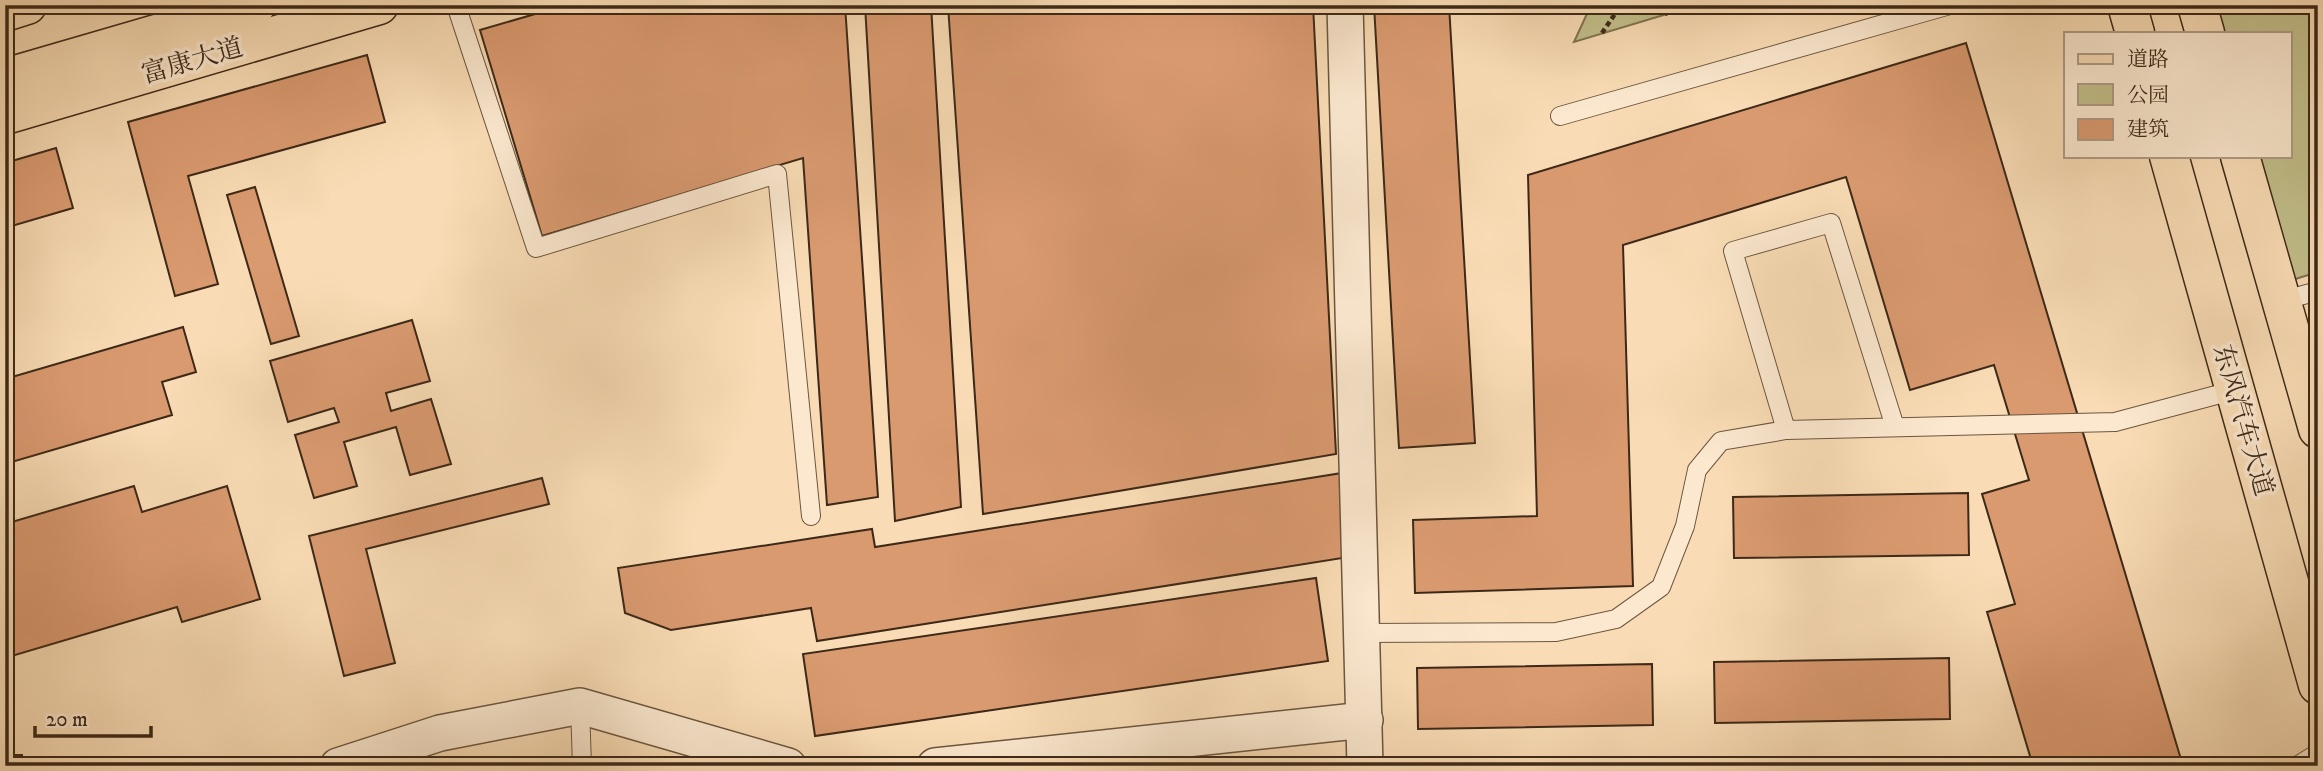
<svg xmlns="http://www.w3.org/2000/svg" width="2323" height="771" viewBox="0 0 2323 771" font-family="'IM FELL DW Pica','Noto Serif SC',serif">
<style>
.green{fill:#c2bf8b;stroke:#807452;stroke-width:2}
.building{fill:#da9a70;stroke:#3d2918;stroke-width:2}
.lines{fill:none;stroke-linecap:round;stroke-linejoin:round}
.lane-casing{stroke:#6c563f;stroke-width:20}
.street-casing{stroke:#6c563f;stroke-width:38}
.primary-casing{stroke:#3d2918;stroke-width:41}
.highway-casing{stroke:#3d2918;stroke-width:41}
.path{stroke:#3d2918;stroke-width:4.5;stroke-dasharray:5 3.5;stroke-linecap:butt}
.lane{stroke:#fbe8cf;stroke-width:18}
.street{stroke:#fbe8cf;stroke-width:35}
.primary{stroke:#f9dcb5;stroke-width:38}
.highway{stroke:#f9dcb5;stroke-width:38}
.labels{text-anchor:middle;stroke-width:7;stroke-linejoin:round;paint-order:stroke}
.street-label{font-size:26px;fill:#3d2918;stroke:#fbe8cf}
</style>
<rect width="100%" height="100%" fill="#f9dcb5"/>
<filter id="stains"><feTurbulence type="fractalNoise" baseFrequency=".00286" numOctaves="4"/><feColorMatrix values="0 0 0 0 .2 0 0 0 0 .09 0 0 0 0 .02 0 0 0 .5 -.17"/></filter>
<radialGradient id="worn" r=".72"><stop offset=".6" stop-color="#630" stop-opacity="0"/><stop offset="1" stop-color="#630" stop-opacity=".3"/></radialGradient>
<!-- green -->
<g class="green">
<path d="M1591,5H1697L1574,42Z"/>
<path d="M2195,5H2318V272L2276,285L2239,156H2290V33H2203Z"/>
</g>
<!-- building -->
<g class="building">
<path d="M566,5H845L878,497L827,505L803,158L542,236L480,30Z"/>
<path d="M865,5H931L961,507L895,521Z"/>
<path d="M948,5H1313L1336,454L983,514Z"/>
<path d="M1374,5H1449L1475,443L1399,448Z"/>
<path d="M1966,43L2183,766H2033L1987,612L2015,604L1982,494L2029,480L1994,365L1910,390L1846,177L1623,245L1633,586L1415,593L1413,520L1537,516L1528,175Z"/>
<path d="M367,55L385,122L188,176L218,284L175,296L128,122Z"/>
<path d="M56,148L73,208L5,228V163Z"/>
<path d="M255,187L299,336L271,344L227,195Z"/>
<path d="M412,320L430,381L386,393L391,411L431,399L451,464L410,475L396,427L344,442L357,486L314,498L295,435L339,422L334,408L288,422L270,361Z"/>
<path d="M183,327L196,372L162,382L172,415L5,464V379Z"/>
<path d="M1342,473L1355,556L817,641L811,608L671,630L625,613L618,568L872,529L875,547Z"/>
<path d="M542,478L549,504L366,549L395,663L344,676L309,536Z"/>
<path d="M134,486L142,512L227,486L260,599L182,622L177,607L5,658V524Z"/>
<path d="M1968,493L1969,555L1734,558L1733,497Z"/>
<path d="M1316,578L1328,661L815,736L803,654Z"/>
<path d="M1949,658L1950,719L1715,723L1714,662Z"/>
<path d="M1652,664L1653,725L1418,729L1417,668Z"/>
<path d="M5,755H22L23,766H5Z"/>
</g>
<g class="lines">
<!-- lane casing -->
<g class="lane-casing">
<g id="lane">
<path d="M456,5L536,248L777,174L811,516"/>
<path d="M1560,116L1950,5"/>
<path d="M2281,301L2318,291"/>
<path d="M1895,427L1831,223L1733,251L1786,430L2115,422L2235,390"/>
<path d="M1362,633L1556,632L1616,619L1661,587L1685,526L1697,470L1721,441L1786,430"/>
<path d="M580,706L582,766"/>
<path d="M2297,766L2318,753"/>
</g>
</g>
<!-- street casing -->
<g class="street-casing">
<g id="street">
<path d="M1345,5L1365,766"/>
<path d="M338,766L440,733L580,706L788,766"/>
<path d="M935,766L1365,720"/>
</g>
</g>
<!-- primary casing -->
<g class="primary-casing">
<g id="primary">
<path d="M2127,5L2135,33"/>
<path d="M2197,5L2205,33"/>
<path d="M5,115L379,5"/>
<path d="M2169,156L2318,685"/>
<path d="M2240,156L2318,429"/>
</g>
</g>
<!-- highway casing -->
<g class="highway-casing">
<g id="highway">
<path d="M5,12L27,5"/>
<path d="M5,78L256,5"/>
</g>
</g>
<!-- path -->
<g class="path">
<path d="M1665,15L1672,5"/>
<path d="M1602,33L1621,5"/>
</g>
<!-- lane -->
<use href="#lane" class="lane"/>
<!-- street -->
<use href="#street" class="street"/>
<!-- primary -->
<use href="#primary" class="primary"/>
<!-- highway -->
<use href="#highway" class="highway"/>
</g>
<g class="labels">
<!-- street labels -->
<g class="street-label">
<text transform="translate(192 60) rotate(-16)" y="9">富康大道</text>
<text transform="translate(2244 420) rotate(74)" y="9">东风汽车大道</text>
</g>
</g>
<!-- margin -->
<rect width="2323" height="771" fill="none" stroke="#f9dcb5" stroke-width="28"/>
<rect x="7" y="7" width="2309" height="757" fill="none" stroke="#3d2918" stroke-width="3.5"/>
<rect x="14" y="14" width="2295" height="743" fill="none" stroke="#3d2918" stroke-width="2"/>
<!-- legend -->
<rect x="2064" y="32" width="228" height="126" fill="#fbe8cf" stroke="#af9c86" stroke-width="2"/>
<rect x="2078" y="54" width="35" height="10" fill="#f9dcb5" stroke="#af9c86" stroke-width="2"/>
<text x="2127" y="66" font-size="21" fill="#3d2918">道路</text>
<rect x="2078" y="84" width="35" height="21" fill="#c2bf8b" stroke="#af9c86" stroke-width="2"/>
<text x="2127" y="102" font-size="21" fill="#3d2918">公园</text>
<rect x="2078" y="119" width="35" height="21" fill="#da9a70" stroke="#af9c86" stroke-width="2"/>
<text x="2127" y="136" font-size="21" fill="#3d2918">建筑</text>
<!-- scale -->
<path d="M35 726v10h116v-10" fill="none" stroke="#3d2918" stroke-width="3.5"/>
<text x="46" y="726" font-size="21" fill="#3d2918" stroke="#fbe8cf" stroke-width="5" paint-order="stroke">20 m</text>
<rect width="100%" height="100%" filter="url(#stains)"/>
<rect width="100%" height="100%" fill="url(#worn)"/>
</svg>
